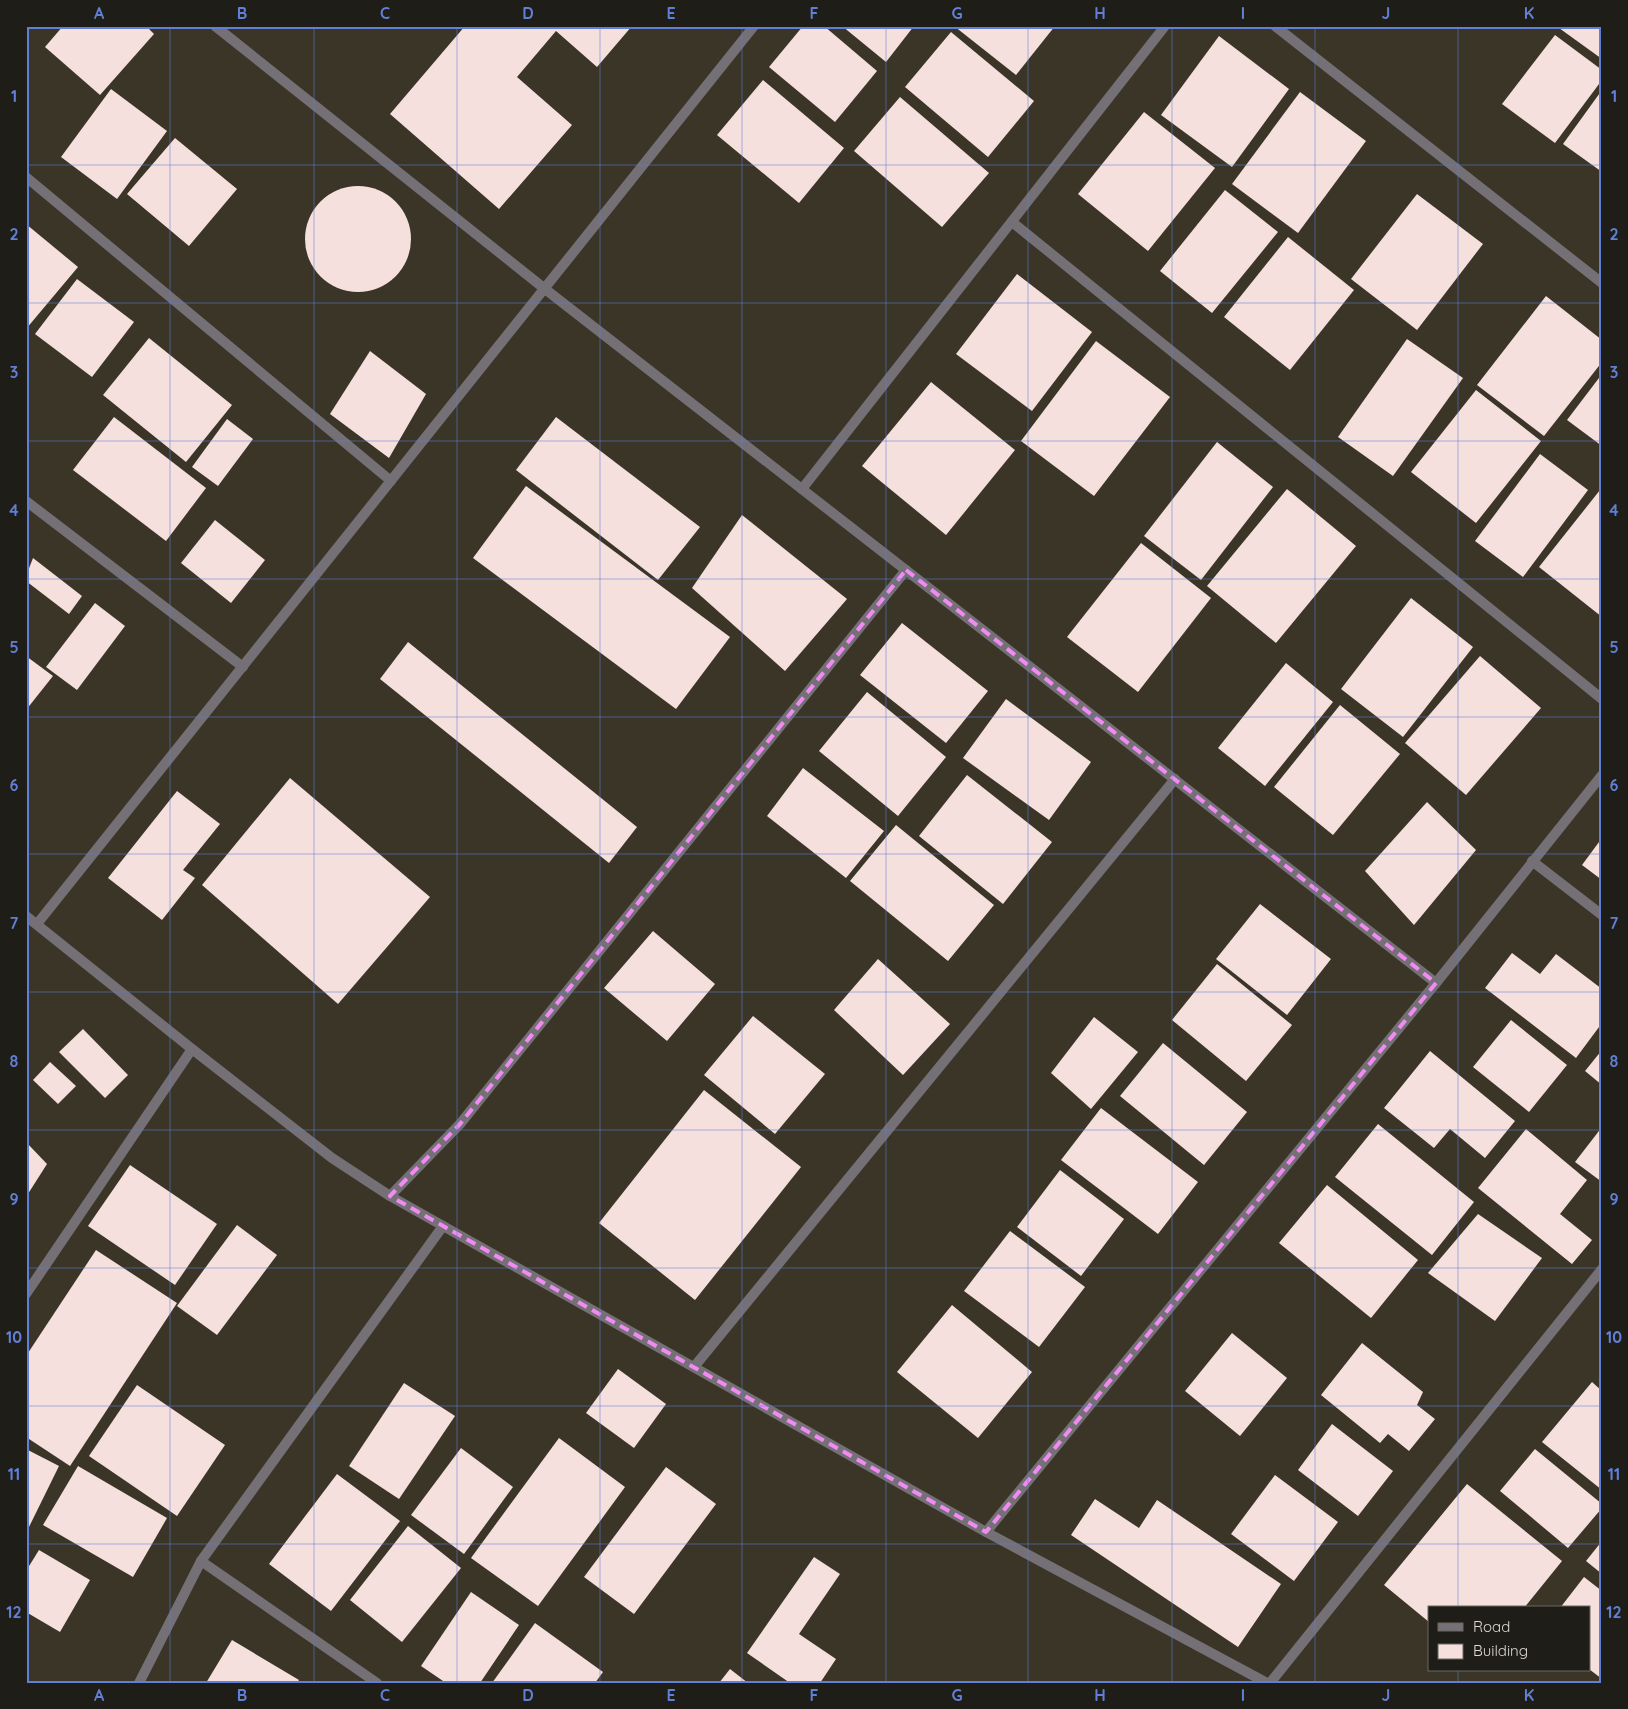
<svg xmlns="http://www.w3.org/2000/svg" width="1628" height="1709" viewBox="0 0 1628 1709" font-family="Quicksand,sans-serif">
<style>
.building{fill:#f5e0de}
.lines{fill:none;stroke-linecap:round;stroke-linejoin:round}
.minor{stroke:#747076;stroke-width:10}
.tertiary{stroke:#747076;stroke-width:10}
.marked{fill:none;stroke:#f28af3;stroke-width:4;stroke-dasharray:10 6;stroke-linejoin:round}
.grid{fill:none;stroke:#617fd6;stroke-width:1;stroke-opacity:0.55}
.neatline{fill:none;stroke:#617fd6;stroke-width:2}
.grid-label{font-size:16px;text-anchor:middle;font-weight:bold;fill:#617fd6}
</style>
<rect width="100%" height="100%" fill="#3b3528"/>
<!-- building -->
<g class="building">
<path d="M63,26H146L154,34L100,95L45,47Z"/>
<path d="M465,26H632L597,67L556,31L517,77L572,125L499,209L390,114Z"/>
<path d="M803,26H824L877,71L835,122L769,67Z"/>
<path d="M842,26H914L886,62Z"/>
<path d="M954,26H1055L1016,75Z"/>
<path d="M1561,26H1602V59L1559,28Z"/>
<path d="M951,32L1034,101L988,157L905,87Z"/>
<path d="M1555,35L1602,70V80L1555,143L1502,104Z"/>
<path d="M1219,36L1289,89L1232,167L1161,115Z"/>
<path d="M763,80L844,148L799,203L717,135Z"/>
<path d="M111,89L167,131L117,199L61,157Z"/>
<path d="M1602,90V172L1563,144Z"/>
<path d="M1300,92L1366,141L1298,233L1232,184Z"/>
<path d="M900,97L989,173L942,227L854,151Z"/>
<path d="M1144,112L1215,168L1148,251L1078,194Z"/>
<path d="M175,138L237,189L189,246L127,194Z"/>
<circle cx="358" cy="239" r="53"/>
<path d="M1225,190L1278,232L1212,313L1160,271Z"/>
<path d="M1417,194L1483,244L1417,330L1351,279Z"/>
<path d="M26,224L78,267L26,329Z"/>
<path d="M1288,237L1354,290L1290,370L1224,317Z"/>
<path d="M1017,274L1092,332L1032,411L956,354Z"/>
<path d="M77,279L134,322L92,377L35,334Z"/>
<path d="M1546,296L1602,340V362L1544,436L1477,385Z"/>
<path d="M149,338L232,405L186,462L103,395Z"/>
<path d="M1407,339L1463,378L1393,476L1338,437Z"/>
<path d="M1096,341L1170,397L1094,496L1021,441Z"/>
<path d="M370,351L426,394L389,458L330,414Z"/>
<path d="M1602,374V446L1567,420Z"/>
<path d="M931,382L1015,450L946,535L862,466Z"/>
<path d="M1476,390L1541,441L1476,523L1411,472Z"/>
<path d="M114,417L206,488L166,541L73,470Z"/>
<path d="M556,417L700,527L658,580L516,470Z"/>
<path d="M227,419L253,439L218,486L192,467Z"/>
<path d="M1217,442L1273,487L1201,580L1144,536Z"/>
<path d="M1540,454L1588,490L1523,577L1475,541Z"/>
<path d="M526,486L730,637L676,709L473,558Z"/>
<path d="M1287,489L1356,546L1276,643L1207,586Z"/>
<path d="M1600,490L1602,491V617L1539,567Z"/>
<path d="M742,515L847,599L785,671L692,588Z"/>
<path d="M215,520L265,560L231,603L181,563Z"/>
<path d="M1141,543L1211,598L1138,692L1067,637Z"/>
<path d="M33,558L82,596L69,614L26,581V576Z"/>
<path d="M1411,598L1473,647L1403,737L1341,689Z"/>
<path d="M95,603L125,626L77,690L46,667Z"/>
<path d="M902,623L988,691L946,743L860,675Z"/>
<path d="M408,642L637,827L609,863L380,679Z"/>
<path d="M26,656L53,676L26,710Z"/>
<path d="M1480,656L1541,708L1466,795L1405,743Z"/>
<path d="M1286,663L1333,702L1265,786L1218,748Z"/>
<path d="M867,692L946,757L898,816L819,751Z"/>
<path d="M1006,699L1091,762L1049,820L963,758Z"/>
<path d="M1340,705L1400,754L1333,835L1274,787Z"/>
<path d="M803,768L884,831L846,878L767,816Z"/>
<path d="M967,775L1052,842L1003,904L919,836Z"/>
<path d="M290,778L430,897L338,1004L202,885Z"/>
<path d="M177,791L220,824L183,870L195,878L162,920L108,878Z"/>
<path d="M1427,802L1476,850L1414,925L1365,871Z"/>
<path d="M896,825L994,905L948,961L850,881Z"/>
<path d="M1602,838V880L1582,865Z"/>
<path d="M1260,904L1331,959L1287,1015L1216,959Z"/>
<path d="M653,931L715,984L667,1041L604,988Z"/>
<path d="M1512,953L1540,974L1556,954L1602,989V1023L1576,1058L1485,988Z"/>
<path d="M878,959L950,1024L903,1075L834,1010Z"/>
<path d="M1217,964L1292,1025L1246,1081L1172,1020Z"/>
<path d="M753,1016L825,1074L775,1134L704,1075Z"/>
<path d="M1094,1017L1138,1052L1091,1109L1051,1073Z"/>
<path d="M1511,1020L1567,1065L1529,1112L1473,1067Z"/>
<path d="M83,1029L128,1075L105,1098L59,1052Z"/>
<path d="M1163,1043L1247,1112L1204,1165L1120,1096Z"/>
<path d="M1602,1050V1085L1585,1071Z"/>
<path d="M1430,1051L1515,1121L1485,1158L1450,1129L1434,1148L1384,1108Z"/>
<path d="M50,1062L76,1086L58,1104L33,1080Z"/>
<path d="M704,1090L801,1167L695,1300L599,1223Z"/>
<path d="M1101,1108L1198,1182L1158,1234L1061,1160Z"/>
<path d="M1378,1124L1474,1202L1432,1255L1335,1177Z"/>
<path d="M1602,1127V1182L1575,1162Z"/>
<path d="M1526,1129L1587,1180L1560,1214L1592,1240L1572,1264L1478,1188Z"/>
<path d="M26,1142L47,1164L26,1197Z"/>
<path d="M130,1165L217,1224L175,1285L88,1226Z"/>
<path d="M1060,1170L1124,1219L1081,1276L1017,1227Z"/>
<path d="M1327,1185L1418,1260L1371,1318L1279,1243Z"/>
<path d="M1478,1214L1542,1258L1495,1321L1428,1273Z"/>
<path d="M237,1225L277,1255L217,1335L177,1306Z"/>
<path d="M1010,1231L1085,1287L1039,1347L964,1291Z"/>
<path d="M96,1250L177,1303L70,1466L26,1437V1356Z"/>
<path d="M952,1305L1032,1372L978,1438L897,1372Z"/>
<path d="M1232,1333L1287,1378L1240,1436L1185,1391Z"/>
<path d="M1362,1343L1423,1392L1417,1405L1435,1419L1409,1451L1388,1434L1380,1443L1321,1395Z"/>
<path d="M618,1369L666,1404L634,1448L586,1413Z"/>
<path d="M1592,1382L1602,1391V1490L1542,1442Z"/>
<path d="M404,1383L455,1416L399,1499L349,1466Z"/>
<path d="M137,1385L225,1445L177,1516L89,1456Z"/>
<path d="M1332,1424L1393,1471L1358,1516L1298,1470Z"/>
<path d="M559,1438L625,1487L538,1606L471,1558Z"/>
<path d="M461,1448L513,1487L464,1554L411,1515Z"/>
<path d="M26,1449L59,1466L28,1529L26,1528Z"/>
<path d="M1535,1449L1602,1504V1508L1568,1548L1500,1491Z"/>
<path d="M78,1466L167,1518L133,1577L43,1525Z"/>
<path d="M666,1467L716,1504L634,1614L584,1577Z"/>
<path d="M337,1474L400,1521L331,1611L269,1564Z"/>
<path d="M1275,1475L1338,1522L1294,1581L1231,1534Z"/>
<path d="M1467,1484L1562,1561L1524,1608H1429V1622L1384,1585Z"/>
<path d="M1095,1499L1139,1528L1157,1500L1281,1584L1238,1647L1071,1535Z"/>
<path d="M408,1526L461,1568L402,1642L350,1600Z"/>
<path d="M1602,1541V1574L1586,1561Z"/>
<path d="M39,1550L90,1580L60,1632L26,1612V1571Z"/>
<path d="M814,1557L840,1574L799,1634L836,1659L820,1683H790L747,1653Z"/>
<path d="M1584,1577L1602,1591V1679L1589,1669V1608H1560Z"/>
<path d="M471,1592L519,1625L480,1683H446L421,1666Z"/>
<path d="M535,1623L603,1672L595,1683H492Z"/>
<path d="M232,1640L299,1680L297,1683H206Z"/>
<path d="M730,1669L748,1683H719Z"/>
</g>
<g class="lines">
<!-- minor -->
<g class="minor">
<path d="M215,26L545,289L1436,983"/>
<path d="M1275,26L1602,283"/>
<path d="M26,177L391,481"/>
<path d="M1012,222L1602,699"/>
<path d="M802,489L1165,26"/>
<path d="M26,501L243,667"/>
<path d="M1532,861L1602,915"/>
<path d="M37,924L754,26"/>
<path d="M390,1196L460,1124L906,570"/>
<path d="M26,1294L192,1049"/>
<path d="M694,1367L1175,779"/>
<path d="M986,1532L1436,983L1602,775"/>
<path d="M201,1561L377,1683"/>
<path d="M139,1683L201,1561L443,1226"/>
<path d="M1270,1683L1602,1269"/>
</g>
<!-- tertiary -->
<path class="tertiary" d="M26,916L192,1049L332,1158L390,1196L986,1532L1267,1683"/>
</g>
<!-- marked area -->
<path class="marked" d="M906,570L1436,983L986,1532L390,1196L460,1124Z"/>
<!-- grid -->
<path class="grid" d="M170,26V1683M314,26V1683M457,26V1683M600,26V1683M742,26V1683M886,26V1683M1028,26V1683M1172,26V1683M1315,26V1683M1458,26V1608M26,165H1602M26,303H1602M26,441H1602M26,579H1602M26,717H1602M26,854H1602M26,992H1602M26,1130H1602M26,1268H1602M26,1406H1602M26,1544H1602M1458,1670V1683"/>
<!-- border -->
<rect width="1628" height="1709" fill="none" stroke="#1f1d17" stroke-width="55"/>
<!-- legend -->
<rect x="1428" y="1606" width="162" height="65" fill="#1f1d17" stroke="#6c6962"/>
<rect x="1438" y="1623" width="25" height="8" fill="#747076" stroke="#6c6962"/>
<text x="1473" y="1632" font-size="15" fill="#dfdbd3">Road</text>
<rect x="1438" y="1644" width="25" height="15" fill="#f5e0de" stroke="#6c6962"/>
<text x="1473" y="1656" font-size="15" fill="#dfdbd3">Building</text>
<rect x="28" y="28" width="1572" height="1654" class="neatline"/>
<g class="grid-label">
<text x="99" y="19">A</text>
<text x="242" y="19">B</text>
<text x="385" y="19">C</text>
<text x="528" y="19">D</text>
<text x="671" y="19">E</text>
<text x="814" y="19">F</text>
<text x="957" y="19">G</text>
<text x="1100" y="19">H</text>
<text x="1243" y="19">I</text>
<text x="1386" y="19">J</text>
<text x="1529" y="19">K</text>
<text x="14" y="102">1</text>
<text x="1614" y="102">1</text>
<text x="14" y="240">2</text>
<text x="1614" y="240">2</text>
<text x="14" y="378">3</text>
<text x="1614" y="378">3</text>
<text x="14" y="516">4</text>
<text x="1614" y="516">4</text>
<text x="14" y="653">5</text>
<text x="1614" y="653">5</text>
<text x="14" y="791">6</text>
<text x="1614" y="791">6</text>
<text x="14" y="929">7</text>
<text x="1614" y="929">7</text>
<text x="14" y="1067">8</text>
<text x="1614" y="1067">8</text>
<text x="14" y="1205">9</text>
<text x="1614" y="1205">9</text>
<text x="14" y="1343">10</text>
<text x="1614" y="1343">10</text>
<text x="14" y="1480">11</text>
<text x="1614" y="1480">11</text>
<text x="14" y="1618">12</text>
<text x="1614" y="1618">12</text>
<text x="99" y="1701">A</text>
<text x="242" y="1701">B</text>
<text x="385" y="1701">C</text>
<text x="528" y="1701">D</text>
<text x="671" y="1701">E</text>
<text x="814" y="1701">F</text>
<text x="957" y="1701">G</text>
<text x="1100" y="1701">H</text>
<text x="1243" y="1701">I</text>
<text x="1386" y="1701">J</text>
<text x="1529" y="1701">K</text>
</g>
</svg>
